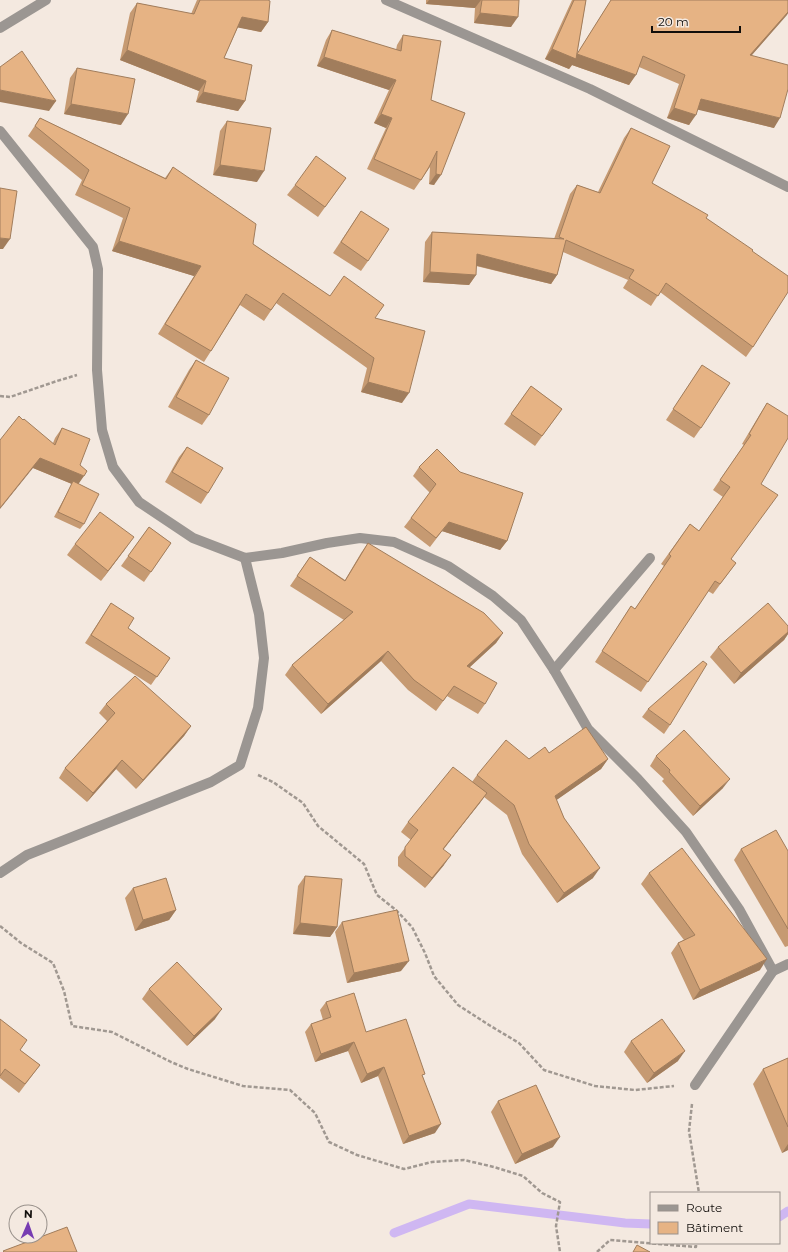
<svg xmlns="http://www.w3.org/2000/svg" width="788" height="1252" viewBox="0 0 788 1252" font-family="Montserrat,sans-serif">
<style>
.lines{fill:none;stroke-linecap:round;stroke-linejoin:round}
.stream{stroke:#cfb7f2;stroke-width:9}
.path{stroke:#a09891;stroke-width:2.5;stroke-dasharray:4 2;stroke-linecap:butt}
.street{stroke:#9b9692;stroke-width:10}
.wall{fill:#c69a72}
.shaded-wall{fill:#a17d5c}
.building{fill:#e6b384;stroke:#a17d5c}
</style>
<rect width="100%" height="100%" fill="#f4e9e0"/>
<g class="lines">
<!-- stream -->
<g class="stream">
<path d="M779,1217L788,1211"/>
<path d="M394,1233L469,1204L625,1223L651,1224"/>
</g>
<!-- path -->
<g class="path">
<path d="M0,396L10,397L57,381L77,375"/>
<path d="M258,775L273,782L303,803L318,826L364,864L377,895L396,910L412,927L425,953L434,976L458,1005L489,1025L519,1043L544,1070L595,1086L635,1090L674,1086"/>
<path d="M0,926L21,943L53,963L64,991L72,1026L112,1032L171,1062L188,1069L243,1086L290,1090L315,1113L329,1142L357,1155L404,1169L432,1162L464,1160L494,1167L523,1176L542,1193L560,1202L556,1226L560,1252"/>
<path d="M692,1104L689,1131L699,1193"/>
<path d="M597,1252L610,1240L696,1247V1243"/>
</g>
<!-- street -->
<g class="street">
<path d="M386,0L590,89L788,187"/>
<path d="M0,28L46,0"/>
<path d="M0,131L93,247L98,269L97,370L102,430L113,467L139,502L193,538L245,558L282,553L327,543L360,538L394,542L448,566L493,596L521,620L554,670L588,729L638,779L686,832L739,909L773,971"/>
<path d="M554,670L650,558"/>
<path d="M0,873L27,855L211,782L240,765L258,708L264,658L259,614L245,558"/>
<path d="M695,1085L773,971L788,964"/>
</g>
</g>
<!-- wall -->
<g class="wall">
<path d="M197,0H268V22L261,32L238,27L224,58L245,101L238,111L196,102L199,91L120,60L130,13L137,3L191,14Z"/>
<path d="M426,0H519L511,27L474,23L475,8L426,4Z"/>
<path d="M572,0H586L577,54L611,0H788V13L751,56L774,128L698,109L689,125L667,118L679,84L639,67L629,85L572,65L569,69L545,59Z"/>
<path d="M332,30L396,50L397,45L403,35L431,100L465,113L434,185L429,184L430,167L414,190L367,169L386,128L374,123L389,90L317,66L326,40Z"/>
<path d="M77,68L121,125L64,114L70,78Z"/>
<path d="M40,118L165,178L173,167L253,244L330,296L375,318L402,403L361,392L367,368L276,303L264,321L240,305L211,351L204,362L158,334L194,276L112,251L123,218L75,195L82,180L28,136Z"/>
<path d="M227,121L257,182L213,175L220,131Z"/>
<path d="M631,128L652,183L706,218L752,251L753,347L746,357L660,292L651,306L623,288L628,280L563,252L557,275L551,284L476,266V275L469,285L423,282L425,242L432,232L554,239L570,194L577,185L598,192L624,138Z"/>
<path d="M346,178L318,217L287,195L295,185Z"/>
<path d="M361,211L368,261L361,271L333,253Z"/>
<path d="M196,360L209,415L202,425L168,407L189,370Z"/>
<path d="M702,365L701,428L694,438L666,420Z"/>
<path d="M531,386L562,409L535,446L504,424Z"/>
<path d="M767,403L761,484L731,560L736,563L713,594L708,591L641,692L595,662L631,606L635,609L664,566L661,564L690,524L699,531L723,497L713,490L744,445L742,444L760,414Z"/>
<path d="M62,428L80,465L79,484L84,524L80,529L54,517L72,484L33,468L0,440L53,443L55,438Z"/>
<path d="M187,447L208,493L201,504L165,482L179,457Z"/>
<path d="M419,467L460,472L507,541L500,550L442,531L430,547L404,527L430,493L413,476Z"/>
<path d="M149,527L171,543L144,582L121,566Z"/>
<path d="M368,543L503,633L496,643L469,668L485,704L478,714L447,696L436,711L408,690L381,661L321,714L285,675L292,665L344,620L290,586L310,557L345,580L361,553Z"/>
<path d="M75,544L126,548L101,581L67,555Z"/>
<path d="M111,603L128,628L170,658L151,685L85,643Z"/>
<path d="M788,626V634L784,640L734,684L710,657L718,647Z"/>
<path d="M106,704L191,726L184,736L136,789L116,769L87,802L59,778L65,768L107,721L99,713Z"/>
<path d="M648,709L670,725L664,734L642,717Z"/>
<path d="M549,753L608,759L601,769L556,800L564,818L593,878L557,903L522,854L507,815L484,797L444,849V865L425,888L398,866V857L411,840L401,832L408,822L472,782L477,775Z"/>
<path d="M656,756L723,788L693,816L662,781L664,779L650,766Z"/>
<path d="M741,849L788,851V946L785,947L734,860Z"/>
<path d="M649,873L760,970L693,1000L671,953L678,943L684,940L641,884Z"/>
<path d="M305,876L337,927L330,937L293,934L298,886Z"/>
<path d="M133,888L176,910L169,920L135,931L125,898Z"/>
<path d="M342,922L401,971L347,983L335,932Z"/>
<path d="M149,989L215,1019L187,1046L142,999Z"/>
<path d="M326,1002L423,1077L435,1133L403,1144L378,1076L361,1083L348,1051L315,1062L305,1032L311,1024L323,1020L320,1010Z"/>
<path d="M0,1019L20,1050L40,1065L19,1093L0,1078Z"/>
<path d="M631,1041L678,1061L647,1083L624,1052Z"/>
<path d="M788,1058V1150L782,1153L753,1084L763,1069Z"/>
<path d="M498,1101L553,1147L515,1164L491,1112Z"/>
</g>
<!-- shaded-wall -->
<g class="shaded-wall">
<path d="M429,0H481L475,8L426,4Z"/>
<path d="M788,12V13L787,15L743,65L750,55Z"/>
<path d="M480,13L518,17L511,27L474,23Z"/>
<path d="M242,17L268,22L261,32L235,27Z"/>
<path d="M552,49L574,58L577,54L636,75L629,85L572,65L569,69L545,59Z"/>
<path d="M127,50L206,81L199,91L120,60Z"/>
<path d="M324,57L396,80L389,90L317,66Z"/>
<path d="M0,90L56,101L49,111L0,102Z"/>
<path d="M203,92L245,101L238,111L196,102Z"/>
<path d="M701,99L780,118L774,128L695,109Z"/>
<path d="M71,104L128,114L121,125L64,114Z"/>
<path d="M674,108L696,115L689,125L667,118Z"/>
<path d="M381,114L392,118L386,128L374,123Z"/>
<path d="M220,165L264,171L257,182L213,175Z"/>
<path d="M436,174L441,175L434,185L429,184Z"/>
<path d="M0,238L10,239L3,249H0Z"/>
<path d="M119,241L201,266L194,276L112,251Z"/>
<path d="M477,254L557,275L551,284L470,264Z"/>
<path d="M430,272L476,275L469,285L423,282Z"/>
<path d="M368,382L409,393L402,403L361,392Z"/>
<path d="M40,458L84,476L77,486L73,481L72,484L33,468L0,509V508Z"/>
<path d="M449,522L507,541L500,550L442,531L430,547Z"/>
<path d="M134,537L126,548L101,581L108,571Z"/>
<path d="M788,632V634L784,640L734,684L741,673Z"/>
<path d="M503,633L496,643L460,676L467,666Z"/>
<path d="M388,651L381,661L321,714L328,704Z"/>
<path d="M191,726L184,736L136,789L143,780Z"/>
<path d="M608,759L601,769L548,806L555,796Z"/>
<path d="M122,760L116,769L87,802L93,793Z"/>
<path d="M730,779L723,788L693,816L700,806Z"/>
<path d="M487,793L480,803L436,858L443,849Z"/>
<path d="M451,855L444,865L425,888L432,878Z"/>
<path d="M600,868L593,878L557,903L564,893Z"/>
<path d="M176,910L169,920L135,931L143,920Z"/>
<path d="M300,923L337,927L330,937L293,934Z"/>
<path d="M767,959L760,970L693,1000L700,990Z"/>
<path d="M409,961L401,971L347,983L354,973Z"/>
<path d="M222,1009L215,1019L187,1046L194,1036Z"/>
<path d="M354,1042L348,1051L315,1062L321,1054Z"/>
<path d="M685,1051L678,1061L647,1083L654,1073Z"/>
<path d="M384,1067L378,1076L361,1083L367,1074Z"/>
<path d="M441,1124L435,1133L403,1144L409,1136Z"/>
<path d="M560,1137L553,1147L515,1164L522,1154Z"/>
<path d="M788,1144V1150L782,1153Z"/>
</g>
<!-- building -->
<g class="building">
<path d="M200,0H268L270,1L268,22L242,17L224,58L252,65L245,101L203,92L206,81L127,50L137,3L194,14Z"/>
<path d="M482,0H519L518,17L480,13Z"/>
<path d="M574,0H586L576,59L552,49Z"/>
<path d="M611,0H788V12L750,55L788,65V89L780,118L701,99L696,115L674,108L685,75L643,56L636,75L577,54Z"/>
<path d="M332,30L401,51L403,35L441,41L431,100L465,113L441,175L436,174L437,151L429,167L421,180L374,159L392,118L381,114L396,80L324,57Z"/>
<path d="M22,51L56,101L0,90V67Z"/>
<path d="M77,68L135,79L128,114L71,104Z"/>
<path d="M40,118L166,179L173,167L256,224L253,244L330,296L344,276L384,305L375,318L425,331L409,393L368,382L374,358L283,293L271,310L246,294L211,351L165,324L201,266L119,241L130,208L82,185L89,170L35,126Z"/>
<path d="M227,121L271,128L264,171L220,165Z"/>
<path d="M631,128L670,146L652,183L708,215L706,218L753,250L752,251L788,276V292L753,347L666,283L658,296L629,278L634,270L566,240L557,275L477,254L476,275L430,272L432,232L564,239L559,237L577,185L600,193Z"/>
<path d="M316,156L346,178L325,207L295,185Z"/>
<path d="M0,188L17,191L10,239L0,238Z"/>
<path d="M361,211L389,229L368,261L341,242Z"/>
<path d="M196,360L229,378L209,415L176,397Z"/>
<path d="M702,365L730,383L701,428L673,409Z"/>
<path d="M531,386L562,409L542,436L511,414Z"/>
<path d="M767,403L788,416V438L761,484L778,495L731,559L736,563L720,584L715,581L648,682L602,651L631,606L635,609L671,556L669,554L690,524L699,531L730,487L720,480L751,435L749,434Z"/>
<path d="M19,416L23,420L24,419L55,445L62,428L90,439L80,465L87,471L84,476L40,458L0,508V440Z"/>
<path d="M187,447L223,468L208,493L172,472Z"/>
<path d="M437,449L460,472L523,493L507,541L449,522L436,538L411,518L436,484L419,467Z"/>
<path d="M73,481L99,494L84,524L58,512Z"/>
<path d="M100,512L134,537L108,571L75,544Z"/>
<path d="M149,527L171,543L151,572L128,556Z"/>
<path d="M368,543L484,613L503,633L467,666L497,683L485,704L454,686L443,701L414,680L388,651L328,704L292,665L353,612L297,576L310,557L345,581Z"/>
<path d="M111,603L134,618L128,628L170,658L157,677L91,635Z"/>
<path d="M768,603L788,626V632L741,673L718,647Z"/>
<path d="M703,661L707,664L670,725L648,709Z"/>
<path d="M135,676L191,726L143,780L122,760L93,793L65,768L115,713L106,704Z"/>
<path d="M586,727L608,759L555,796L564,818L600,868L564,893L529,844L514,805L477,775L506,740L529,759L545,747L549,753Z"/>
<path d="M684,730L730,779L700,806L669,772L670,770L656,756Z"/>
<path d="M453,767L487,793L443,849L451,855L432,878L405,856V847L418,830L408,822Z"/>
<path d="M776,830L788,851V929L741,849Z"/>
<path d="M682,848L767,959L700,990L678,943L695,935L649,873Z"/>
<path d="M305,876L342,879L337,927L300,923Z"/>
<path d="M166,878L176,910L143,920L133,888Z"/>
<path d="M397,910L409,961L354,973L342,922Z"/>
<path d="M177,962L222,1009L194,1036L149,989Z"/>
<path d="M354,993L366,1032L406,1019L425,1074L422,1075L441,1124L409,1136L384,1067L367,1074L354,1042L321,1054L311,1024L331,1017L326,1002Z"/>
<path d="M0,1019L27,1040L20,1050L40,1065L25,1084L5,1069L0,1076Z"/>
<path d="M662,1019L685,1051L654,1073L631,1041Z"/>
<path d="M788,1058V1127L763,1069Z"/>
<path d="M536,1085L560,1137L522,1154L498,1101Z"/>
<path d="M67,1227L77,1252H4L3,1251Z"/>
<path d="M637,1245L650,1252H633Z"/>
</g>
<!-- legend -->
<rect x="650" y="1192" width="130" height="52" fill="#f4e9e0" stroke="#99918b"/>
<rect x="658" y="1205" width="20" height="6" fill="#9b9692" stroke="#99918b"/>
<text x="686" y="1212" font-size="12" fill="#110e0b">Route</text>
<rect x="658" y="1222" width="20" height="12" fill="#e6b384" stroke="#99918b"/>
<text x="686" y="1232" font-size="12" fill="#110e0b">Bâtiment</text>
<!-- north arrow -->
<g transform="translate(28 1224) rotate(2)"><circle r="19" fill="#f4e9e0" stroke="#99918b"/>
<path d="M0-3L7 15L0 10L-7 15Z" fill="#773cb2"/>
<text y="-6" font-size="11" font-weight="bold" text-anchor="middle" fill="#110e0b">N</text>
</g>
<!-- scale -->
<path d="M652 26v6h88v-6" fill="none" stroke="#110e0b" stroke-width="2"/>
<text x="658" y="26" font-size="12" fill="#110e0b" stroke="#f4e9e0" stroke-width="3" paint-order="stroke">20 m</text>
</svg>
